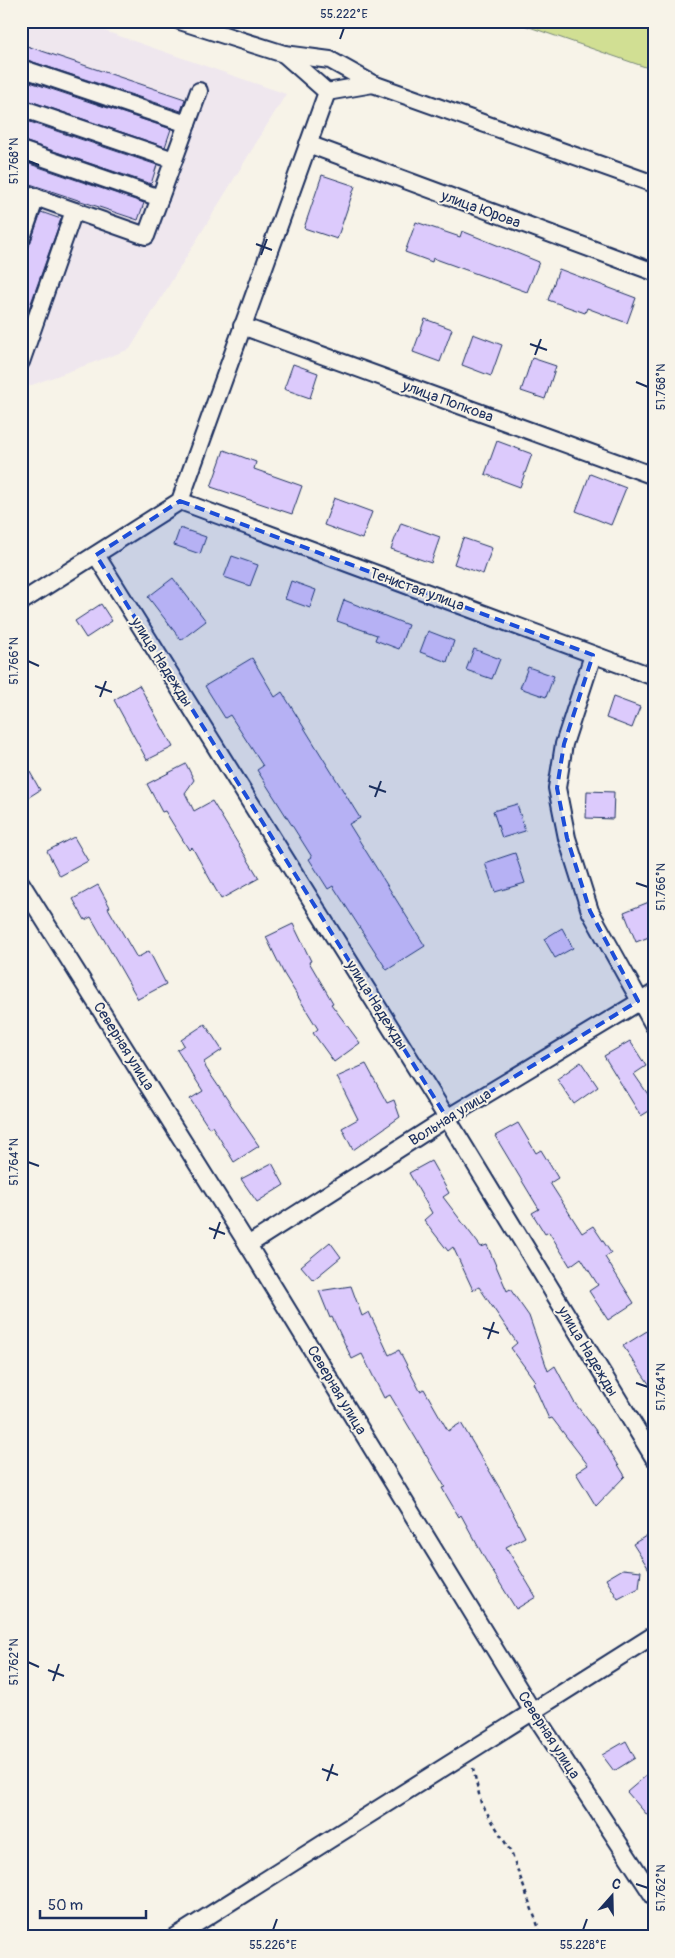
<svg xmlns="http://www.w3.org/2000/svg" width="675" height="1958" viewBox="0 0 675 1958" font-family="Pangolin,sans-serif">
<style>
.built{fill:#efe7ee}
.green{fill:#d1df93;stroke:#768778}
.building{fill:#dccafc;stroke:#1b2f5e}
.lines{fill:none;stroke-linecap:round;stroke-linejoin:round}
.minor-casing{stroke:#1b2f5e;stroke-width:20}
.path{stroke:#1b2f5e;stroke-width:2.5;stroke-dasharray:4 4;stroke-linecap:butt}
.minor{stroke:#f7f3e8;stroke-width:16}
.marked{fill:#1d4ed8;fill-opacity:0.2;stroke:#1d4ed8;stroke-width:4;stroke-dasharray:10 6;stroke-linejoin:round}
.ticks{fill:none;stroke:#1b2f5e;stroke-width:2}
.labels{text-anchor:middle;stroke-width:4;stroke-linejoin:round;paint-order:stroke}
.street-label{font-size:15px;fill:#1b2f5e;stroke:#f7f3e8}
.neatline{fill:none;stroke:#1b2f5e;stroke-width:2}
.ticks-label{font-size:12px;text-anchor:middle;fill:#1b2f5e}
</style>
<rect width="100%" height="100%" fill="#f7f3e8"/>
<filter id="ink" filterUnits="userSpaceOnUse"><feTurbulence type="fractalNoise" baseFrequency=".02" numOctaves="2"/><feDisplacementMap in="SourceGraphic" scale="10" xChannelSelector="R" yChannelSelector="G"/><feConvolveMatrix kernelMatrix="1 2 1 2 8 2 1 2 1" color-interpolation-filters="sRGB"/></filter>
<g filter="url(#ink)">
<!-- built -->
<path class="built" d="M21,21H76L286,94L130,349L21,389Z"/>
<!-- green -->
<path class="green" d="M512,21H654V70Z"/>
<!-- building -->
<g class="building">
<path d="M21,44L185,99L181,111L21,58Z"/>
<path d="M21,79L171,129L165,147L21,98Z"/>
<path d="M21,119L157,165L151,184L21,140Z"/>
<path d="M21,161L144,203L138,220L21,181Z"/>
<path d="M322,175L355,186L337,239L304,228Z"/>
<path d="M41,212L61,219L21,331V250L30,244Z"/>
<path d="M416,222L460,237L462,231L539,262L527,292L433,258L432,262L405,252Z"/>
<path d="M559,269L636,298L627,323L587,308L585,313L548,300Z"/>
<path d="M425,319L452,329L440,362L413,352Z"/>
<path d="M473,334L502,345L491,376L462,365Z"/>
<path d="M532,358L556,366L545,399L521,391Z"/>
<path d="M293,364L318,373L310,398L284,389Z"/>
<path d="M497,441L532,454L520,487L485,474Z"/>
<path d="M224,450L256,462L254,469L302,486L292,514L211,487Z"/>
<path d="M590,474L626,488L611,525L576,511Z"/>
<path d="M334,498L372,512L362,539L324,525Z"/>
<path d="M401,523L440,537L431,563L391,549Z"/>
<path d="M180,528L206,537L200,554L174,545Z"/>
<path d="M463,538L492,548L483,574L454,564Z"/>
<path d="M232,556L258,565L250,586L224,577Z"/>
<path d="M173,578L206,621L181,640L148,597Z"/>
<path d="M291,581L316,590L310,608L285,599Z"/>
<path d="M344,600L408,625L399,649L375,640L377,635L337,621Z"/>
<path d="M101,604L112,621L86,638L75,621Z"/>
<path d="M428,631L454,641L447,662L420,652Z"/>
<path d="M474,649L500,659L492,679L466,670Z"/>
<path d="M252,658L275,697L282,692L360,818L349,824L425,946L387,970L333,886L328,889L309,859L312,857L257,770L263,766L230,715L225,718L205,686Z"/>
<path d="M528,667L554,676L546,697L520,688Z"/>
<path d="M139,685L173,747L147,760L114,700Z"/>
<path d="M613,697L640,707L632,728L606,718Z"/>
<path d="M21,756L40,790L21,802Z"/>
<path d="M186,764L194,780L185,793L194,811L212,801L259,878L221,899L192,847L189,850L165,811L162,812L147,784Z"/>
<path d="M587,791L614,792L613,819L586,818Z"/>
<path d="M517,804L525,831L502,838L493,811Z"/>
<path d="M74,837L88,861L60,876L47,851Z"/>
<path d="M515,853L525,883L495,892L485,863Z"/>
<path d="M98,885L110,907L108,908L137,958L149,951L166,984L138,999L91,917L85,920L73,899Z"/>
<path d="M654,900V935L636,942L624,912Z"/>
<path d="M293,924L311,961L309,962L333,1003L331,1004L360,1043L334,1062L313,1033L318,1029L284,974L266,937Z"/>
<path d="M562,928L573,948L555,958L544,939Z"/>
<path d="M205,1024L222,1050L204,1062L206,1068L259,1146L234,1162L212,1126L209,1128L190,1099L203,1091L177,1050L184,1045L181,1040Z"/>
<path d="M630,1041L646,1066L634,1074L654,1103V1108L641,1116L604,1056Z"/>
<path d="M581,1062L598,1087L574,1104L557,1079Z"/>
<path d="M366,1064L387,1103L394,1100L400,1117L353,1150L342,1128L358,1119L337,1077Z"/>
<path d="M518,1123L536,1153L541,1150L558,1178L550,1183L582,1233L593,1226L611,1253L605,1257L634,1303L608,1320L589,1291L598,1285L581,1258L570,1266L549,1232L545,1234L532,1213L539,1209L495,1136Z"/>
<path d="M431,1161L449,1193L443,1197L481,1247L487,1245L507,1291L510,1289L529,1316L548,1371L555,1366L574,1402L603,1440L625,1476L596,1506L576,1473L588,1465L552,1418L549,1419L533,1383L535,1381L511,1348L517,1343L479,1287L473,1290L453,1247L448,1251L424,1220L432,1213L409,1173Z"/>
<path d="M272,1163L284,1185L257,1202L241,1179Z"/>
<path d="M330,1242L341,1257L313,1280L301,1266Z"/>
<path d="M351,1286L362,1316L369,1312L389,1355L399,1350L420,1391L424,1389L448,1431L461,1423L502,1492L525,1537L506,1547L536,1597L516,1609L485,1559L461,1515L459,1517L442,1488L445,1487L390,1395L384,1398L362,1354L352,1359L332,1317L330,1318L319,1291Z"/>
<path d="M647,1331L654,1343V1391L623,1346Z"/>
<path d="M654,1531V1577L633,1544Z"/>
<path d="M623,1569L641,1571L639,1588L618,1599L606,1579Z"/>
<path d="M626,1741L635,1758L614,1771L602,1755Z"/>
<path d="M654,1769V1811L648,1816L627,1792Z"/>
</g>
<g class="lines">
<!-- minor casing -->
<g class="minor-casing">
<g id="minor">
<path d="M284,54L330,60L373,84L654,184"/>
<path d="M21,68L187,124"/>
<path d="M327,92L373,84"/>
<path d="M21,108L174,160"/>
<path d="M308,144L654,272"/>
<path d="M21,150L160,198"/>
<path d="M21,192L146,236L199,91"/>
<path d="M21,240L36,197"/>
<path d="M242,326L654,476"/>
<path d="M21,362L74,211"/>
<path d="M180,501L654,677"/>
<path d="M96,555L447,1118L654,1458"/>
<path d="M21,602L180,501L327,92L284,54L180,21"/>
<path d="M593,655L564,744L557,788L567,838L590,911L654,1026"/>
<path d="M21,883L248,1245L533,1712L654,1897"/>
<path d="M248,1245L447,1118L654,993"/>
<path d="M175,1937L654,1635"/>
</g>
</g>
<!-- path -->
<path class="path" d="M473,1768L481,1803L511,1852L542,1937"/>
<!-- minor -->
<use href="#minor" class="minor"/>
</g>
</g>
<!-- marked area -->
<path class="marked" d="M180,501L593,655L564,744L557,788L567,838L590,911L638,1001L447,1118L96,555Z"/>
<!-- ticks -->
<path class="ticks" d="M340,39L344,28M28,161L39,165M256,244L272,250M261,255L267,239M530,344L547,350M535,355L541,339M636,382L648,387M28,661L39,666M95,686L112,692M100,697L106,681M369,786L386,792M375,797L381,781M636,883L648,887M28,1162L39,1166M209,1228L225,1234M214,1239L220,1222M483,1328L499,1333M488,1339L494,1322M636,1383L648,1387M28,1662L39,1667M48,1670L64,1676M53,1681L59,1664M322,1769L338,1775M327,1781L333,1764M636,1884L648,1888M273,1930L277,1919M583,1930L587,1919"/>
<g class="labels">
<!-- street labels -->
<g class="street-label">
<text transform="translate(481 209) rotate(20)" y="5">улица Юрова</text>
<text transform="translate(448 401) rotate(20)" y="5">улица Попкова</text>
<text transform="translate(417 589) rotate(20)" y="5">Тенистая улица</text>
<text transform="translate(162 662) rotate(58)" y="5">улица Надежды</text>
<text transform="translate(377 1005) rotate(58)" y="5">улица Надежды</text>
<text transform="translate(124 1046) rotate(58)" y="5">Северная улица</text>
<text transform="translate(450 1117) rotate(-32)" y="5">Вольная улица</text>
<text transform="translate(588 1351) rotate(59)" y="5">улица Надежды</text>
<text transform="translate(337 1390) rotate(59)" y="5">Северная улица</text>
<text transform="translate(549 1735) rotate(57)" y="5">Северная улица</text>
</g>
</g>
<!-- margin -->
<rect width="675" height="1958" fill="none" stroke="#f7f3e8" stroke-width="55"/>
<!-- north arrow -->
<g transform="translate(612 1896) rotate(20)" stroke="#f7f3e8" stroke-width="4" paint-order="stroke">
<path d="M0-4L9 19L0 12L-9 19Z" fill="#1b2f5e"/>
<text y="-8" font-size="14" font-weight="bold" text-anchor="middle" fill="#1b2f5e">С</text>
</g>
<!-- scale -->
<path d="M40 1910v8h106v-8" fill="none" stroke="#1b2f5e" stroke-width="2.5"/>
<text x="48" y="1910" font-size="15" fill="#1b2f5e" stroke="#f7f3e8" stroke-width="4" paint-order="stroke">50 m</text>
<rect x="28" y="28" width="620" height="1902" class="neatline"/>
<g class="ticks-label">
<text x="344" y="18">55.222°E</text>
<text transform="translate(14 161) rotate(-90)" y="4">51.768°N</text>
<text transform="translate(661 387) rotate(-90)" y="4">51.768°N</text>
<text transform="translate(14 661) rotate(-90)" y="4">51.766°N</text>
<text transform="translate(661 887) rotate(-90)" y="4">51.766°N</text>
<text transform="translate(14 1162) rotate(-90)" y="4">51.764°N</text>
<text transform="translate(661 1387) rotate(-90)" y="4">51.764°N</text>
<text transform="translate(14 1662) rotate(-90)" y="4">51.762°N</text>
<text transform="translate(661 1888) rotate(-90)" y="4">51.762°N</text>
<text x="273" y="1949">55.226°E</text>
<text x="583" y="1949">55.228°E</text>
</g>
</svg>
